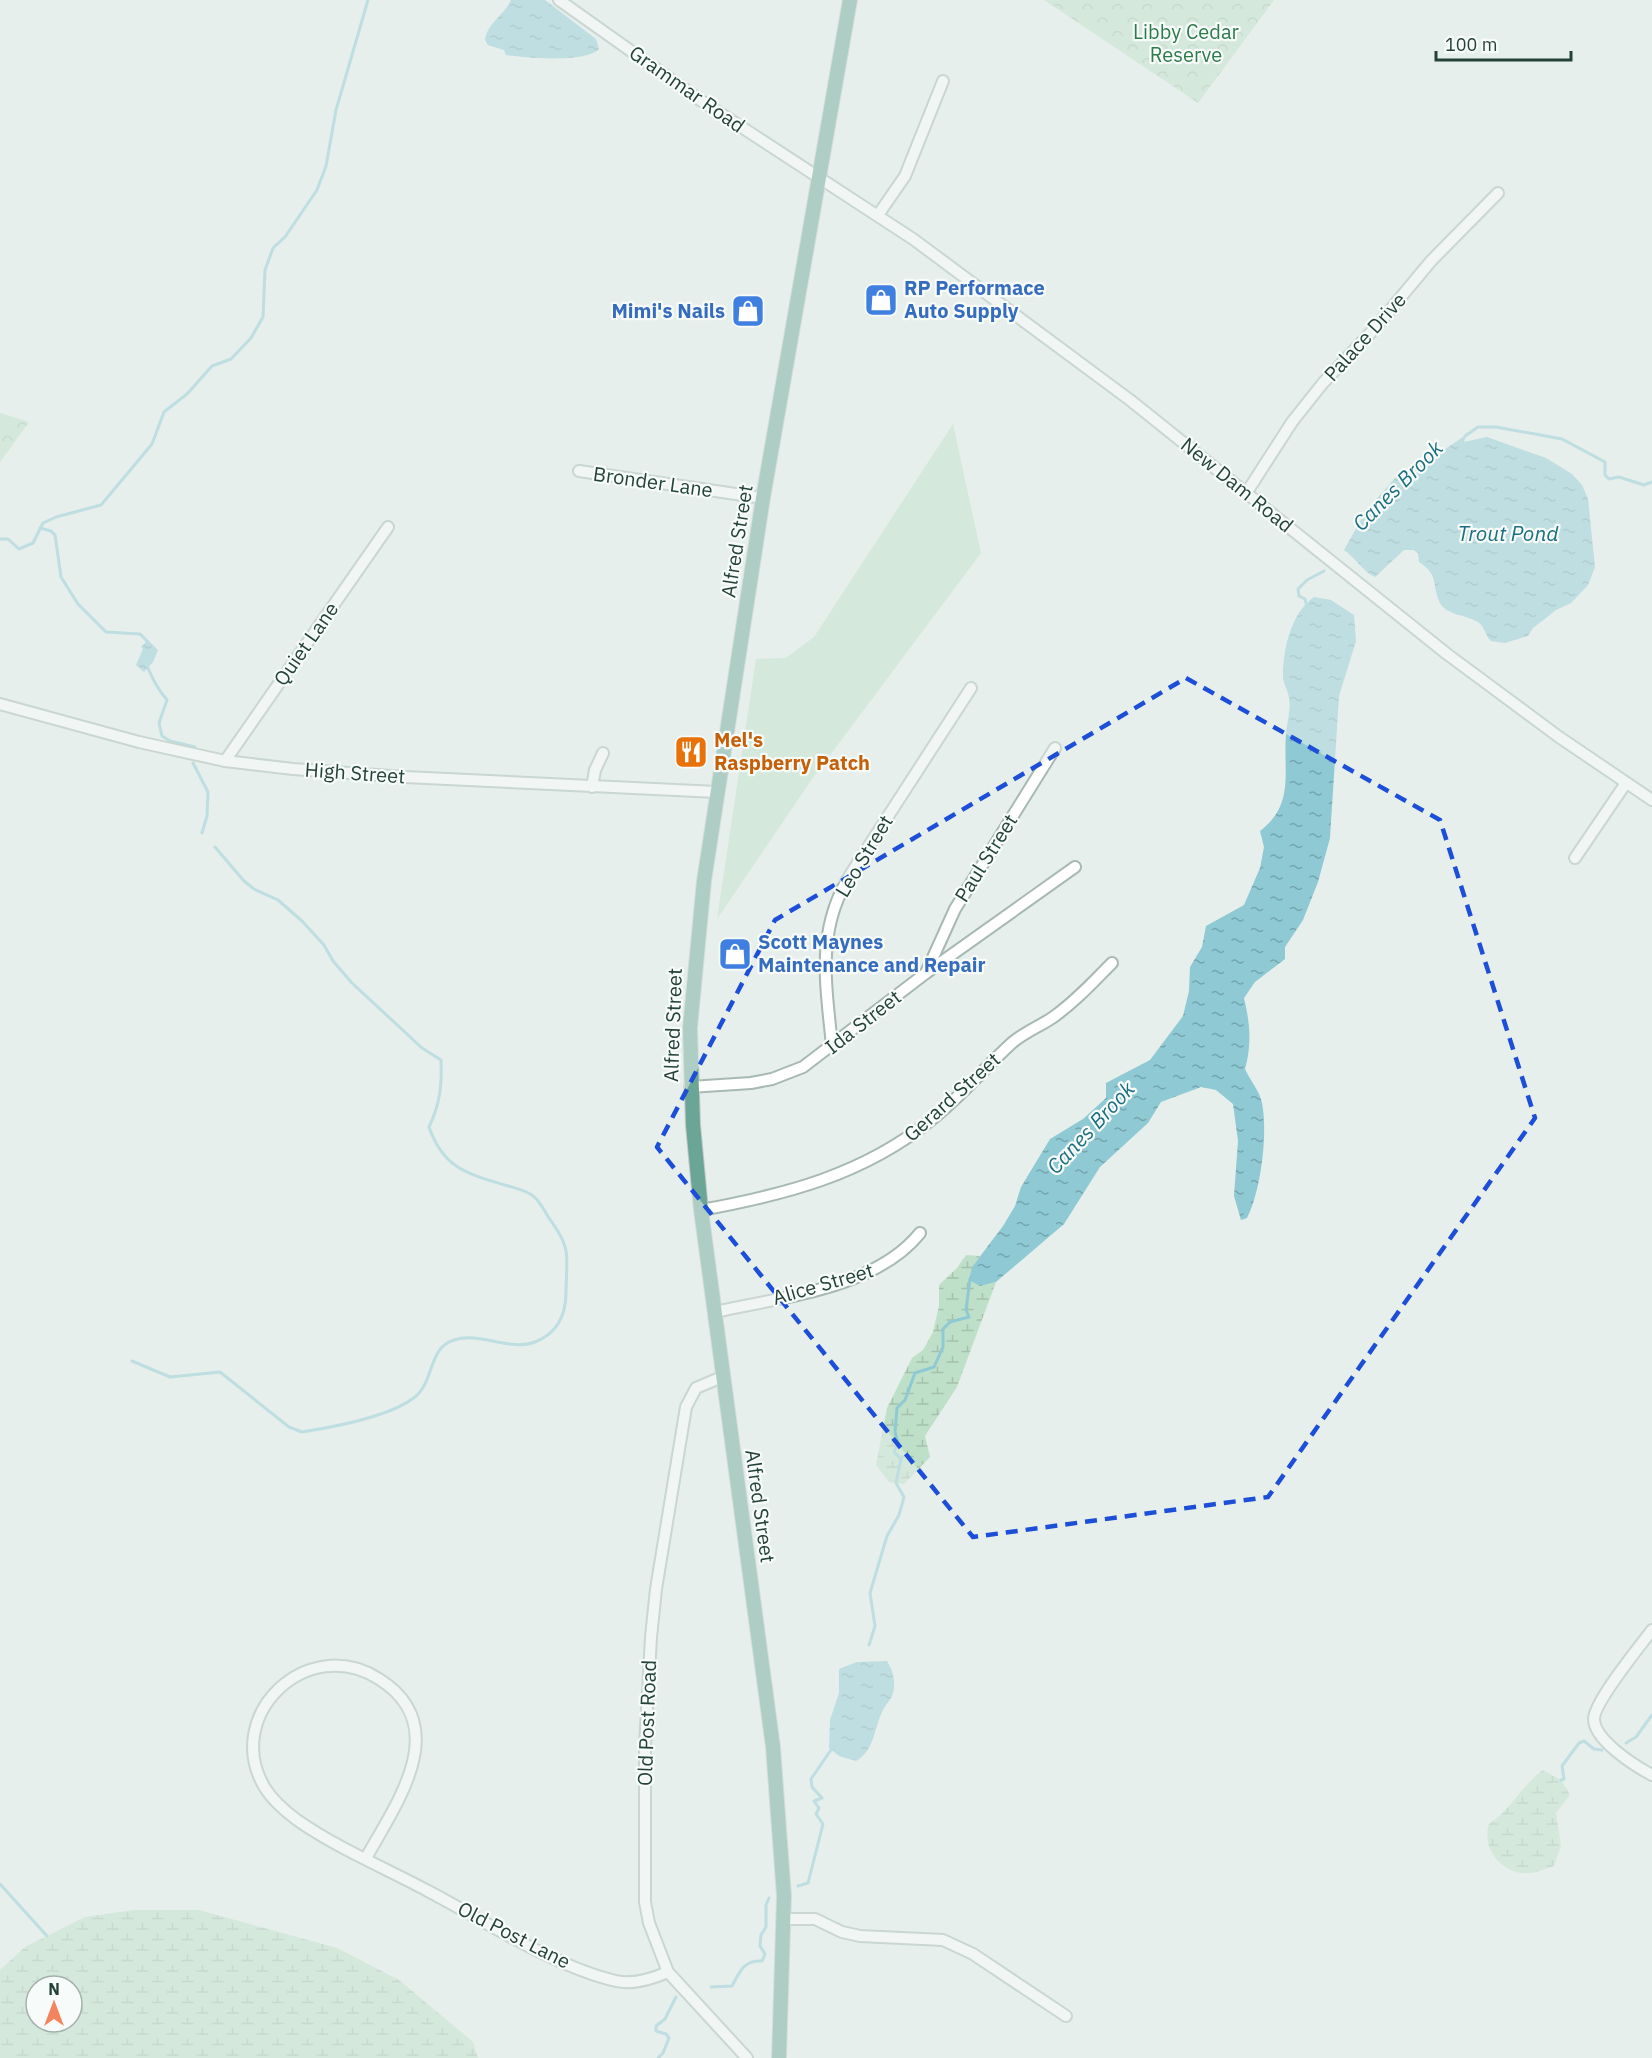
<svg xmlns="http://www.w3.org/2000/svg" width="1652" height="2058" viewBox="0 0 1652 2058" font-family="'IBM Plex Sans',sans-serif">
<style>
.green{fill:#bfe0c8}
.wetland{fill:url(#wetland-marsh);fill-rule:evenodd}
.park{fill:url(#park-crowns)}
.water{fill:url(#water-ripples)}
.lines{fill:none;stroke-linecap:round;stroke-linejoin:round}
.stream{stroke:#8ec9d4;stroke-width:3}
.minor-casing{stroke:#a8b8b2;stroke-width:14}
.major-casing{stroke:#c2cac8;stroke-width:16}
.minor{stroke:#fff;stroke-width:10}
.major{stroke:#6aa596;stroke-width:14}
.marked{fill:none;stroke:#1d4ed8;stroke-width:4.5;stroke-dasharray:12 8;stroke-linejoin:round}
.labels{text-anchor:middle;stroke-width:4.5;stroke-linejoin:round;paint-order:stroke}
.park-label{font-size:20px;fill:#2d7a4b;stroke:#f7fbf9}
.street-label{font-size:20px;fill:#24423a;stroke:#f7fbf9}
.shop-label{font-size:20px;font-weight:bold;fill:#366cbe;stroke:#f7fbf9;text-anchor:start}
.food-label{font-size:20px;font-weight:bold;fill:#c56008;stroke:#f7fbf9;text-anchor:start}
.water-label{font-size:21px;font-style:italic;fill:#1c6f80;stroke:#f7fbf9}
</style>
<defs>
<pattern id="wetland-marsh" width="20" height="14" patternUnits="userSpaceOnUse" patternTransform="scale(1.5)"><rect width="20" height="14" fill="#bfe0c8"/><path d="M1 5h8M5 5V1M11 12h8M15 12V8" fill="none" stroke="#a4c1ad"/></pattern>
<pattern id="park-crowns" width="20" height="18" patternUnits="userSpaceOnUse" patternTransform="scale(1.5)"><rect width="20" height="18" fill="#bfe0c8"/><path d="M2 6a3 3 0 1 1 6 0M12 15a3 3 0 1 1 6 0" fill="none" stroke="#a4c1ad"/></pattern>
<pattern id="water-ripples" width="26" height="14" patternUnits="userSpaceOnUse" patternTransform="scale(1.5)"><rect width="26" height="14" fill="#8ec9d4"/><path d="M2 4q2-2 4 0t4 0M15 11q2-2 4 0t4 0" fill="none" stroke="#74a5ad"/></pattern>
</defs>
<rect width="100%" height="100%" fill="#e6efeb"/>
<!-- green -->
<path class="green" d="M953,424L981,553L810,782L717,919L756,659L786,658L814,637Z"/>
<!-- wetland -->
<g class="wetland">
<path d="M966,1255L980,1256L972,1267L980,1286L996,1282L957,1387L925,1436L930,1457L904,1484L889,1482L876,1465L887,1408L912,1358L923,1350L933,1332L939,1306V1285L957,1268Z"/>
<path d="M1543,1770L1561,1780L1570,1795L1556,1813L1561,1846L1554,1866C1547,1868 1539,1872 1531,1873C1503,1876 1481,1849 1489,1824C1511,1810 1521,1786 1543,1770Z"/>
<path d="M134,1910H199L337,1948L399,1980L473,2042L478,2058H0V1970L25,1947L85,1917ZM36,1986H72V2022H36Z"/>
</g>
<!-- park -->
<g class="park">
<path d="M1044,0H1274L1198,103Z"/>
<path d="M0,413L29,422L0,462Z"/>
</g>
<!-- water -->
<g class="water">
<path d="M511,0H545L596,39L599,49C586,63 524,58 506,55L504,50L488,45L485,40C488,22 504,16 511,0Z"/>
<path d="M1466,435L1464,442L1487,437L1546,458L1572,474L1582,485L1588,499L1595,567L1588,585L1571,603L1556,610L1533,628L1528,636L1505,643L1491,641C1485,635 1485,627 1478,622C1467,615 1446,615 1440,603C1431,584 1440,576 1419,562L1418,553L1413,550H1404L1375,577C1363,572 1355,557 1344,550L1366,511L1395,478L1423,464Z"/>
<path d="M1314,597L1331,600L1354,615L1356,641L1339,696L1330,838L1318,882L1303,920L1285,947V959L1255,982L1244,998C1250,1023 1252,1044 1245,1069C1250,1080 1260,1092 1262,1103C1268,1133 1261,1191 1247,1218L1241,1220L1234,1196L1238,1141L1233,1104L1216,1090L1201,1087L1161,1102L1148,1123L1100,1167L1064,1224L996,1282L980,1286L969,1280L972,1267L1003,1226L1015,1206L1021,1187L1050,1139L1083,1119L1106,1098V1083L1150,1060L1183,1016L1189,991L1190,967L1202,947L1206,926L1244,905L1260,868L1264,847L1260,831C1295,804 1283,773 1286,734C1287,723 1291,709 1289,698C1288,690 1283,683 1283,676C1283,649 1291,613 1314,597Z"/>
<path d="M148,640L158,650L153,662L144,672L136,665L143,649L141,647Z"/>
<path d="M887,1661C892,1670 895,1677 894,1688C893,1699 886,1703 882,1712C874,1729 874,1751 856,1761L839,1756L829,1748L830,1720L839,1693V1669L857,1662Z"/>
</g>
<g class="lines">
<!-- stream -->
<g class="stream">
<path d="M1465,436L1478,427H1496L1546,436L1562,439L1605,462V475L1609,479L1619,477L1644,485L1652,482"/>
<path d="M40,528L51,531L55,535L61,577L78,604L106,632L140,634L148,642"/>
<path d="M0,539H8L19,549L33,543L43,523L56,517L101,505L152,444L164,412L187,394L212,366L231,359L251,338L263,317L265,270L273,248L285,237L317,190L326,166L336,110L368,0"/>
<path d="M1307,607L1305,599L1299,596L1298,589L1307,580L1324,571"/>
<path d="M147,666C153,679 157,688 167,700L159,723L162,736L170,741L195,747"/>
<path d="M193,763L208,792L207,816L202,833"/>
<path d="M132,1361L170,1377L220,1372L289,1427L302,1432C334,1427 390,1417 415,1397C435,1380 428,1348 454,1340C480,1331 509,1352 535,1342C558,1333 566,1315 566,1292C566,1279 568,1263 566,1251C564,1239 556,1228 549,1218C545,1212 540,1201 533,1196C528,1191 515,1188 508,1186C469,1174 444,1170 429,1127C440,1104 442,1086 441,1060L422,1048L352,983L333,961L324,945L302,921L278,900L254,889L244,881L215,847"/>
<path d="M869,1645L875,1626L870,1593L887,1536L899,1515L904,1497L896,1483L901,1459L894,1452L898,1443L895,1432L897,1408L905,1400L915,1373L934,1367L943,1347V1329L950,1322L969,1317L966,1310L970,1279"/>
<path d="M1626,1743L1636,1737L1652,1715"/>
<path d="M1561,1780L1564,1779L1562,1766L1579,1743L1584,1741L1594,1749L1602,1750"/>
<path d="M0,1884L47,1936"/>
<path d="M798,1886L808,1883L823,1824L816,1814L819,1808L814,1801L822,1798L812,1787L811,1779L833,1747"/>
<path d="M711,1987L732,1986C740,1971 744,1960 762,1961L765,1954L760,1946L761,1935L766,1927V1905L769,1898"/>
<path d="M658,2058L663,2053L669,2038L666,2034L656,2031V2026L665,2019L676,1997"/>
</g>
<!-- minor casing -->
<g class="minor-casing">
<g id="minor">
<path d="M559,0L700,100L913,239L1130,400L1447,654L1559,737L1652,800"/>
<path d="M878,215L905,176L943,81"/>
<path d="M579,471L763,498"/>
<path d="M1247,492L1292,422L1323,383L1376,327L1431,261L1498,193"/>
<path d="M0,704L139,742L225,761L293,769L405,777L717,792"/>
<path d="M225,761L388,527"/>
<path d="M592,787L595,770L603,753"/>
<path d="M1575,858L1626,783"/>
<path d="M926,973L955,909L1055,748"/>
<path d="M832,1046C826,983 815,929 852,872L971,688"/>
<path d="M690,1087L751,1083L772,1079L803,1067L926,973L1075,867"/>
<path d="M701,1210C784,1195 863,1175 931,1120C961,1097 985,1067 1013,1042C1025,1032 1040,1026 1052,1018C1075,1002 1093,982 1112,963"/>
<path d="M715,1312C781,1297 875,1289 920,1233"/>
<path d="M722,1377L696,1388L686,1407L656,1589L651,1637L645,1745V1902L649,1923L668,1972L747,2058"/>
<path d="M1652,1630C1640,1646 1594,1702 1594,1719C1594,1740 1635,1766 1652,1775"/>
<path d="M366,1858C396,1804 454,1726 379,1679C308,1633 221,1715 265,1788C273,1801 285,1811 297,1820C337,1848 385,1868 428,1891C485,1921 555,1967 616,1981C634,1985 652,1979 668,1972"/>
<path d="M783,1919H815L842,1932L860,1936L943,1940L973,1954L1066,2016"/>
</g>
</g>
<!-- major casing -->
<g class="major-casing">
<path id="major" d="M779,2058L784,1896L773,1747L701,1210L693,1125L690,1028L704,881L763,498L850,0"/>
</g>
<!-- minor -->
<use href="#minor" class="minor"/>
<!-- major -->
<use href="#major" class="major"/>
</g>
<!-- marked area -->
<path d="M0 0H1652V2058H0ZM1186,678L1440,820L1535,1118L1268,1497L973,1537L657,1147L775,920Z" fill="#e6efeb" fill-opacity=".55" fill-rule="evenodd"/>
<path class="marked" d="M1186,678L1440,820L1535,1118L1268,1497L973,1537L657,1147L775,920Z"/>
<!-- icons -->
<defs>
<g id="shop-square" transform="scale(1.725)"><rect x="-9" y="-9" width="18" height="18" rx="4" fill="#3f7fe0" stroke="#f7fbf9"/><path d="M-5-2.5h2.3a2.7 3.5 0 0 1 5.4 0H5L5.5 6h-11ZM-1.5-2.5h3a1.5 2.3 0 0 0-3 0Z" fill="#fff"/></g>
<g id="restaurant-square" transform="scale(1.725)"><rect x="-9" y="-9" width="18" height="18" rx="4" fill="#e8710a" stroke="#f7fbf9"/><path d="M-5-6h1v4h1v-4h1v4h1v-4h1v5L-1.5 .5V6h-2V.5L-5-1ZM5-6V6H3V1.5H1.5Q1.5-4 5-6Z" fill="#fff"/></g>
</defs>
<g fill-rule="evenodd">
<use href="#shop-square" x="881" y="300"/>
<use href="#shop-square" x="748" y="311"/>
<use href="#restaurant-square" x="691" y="752"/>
<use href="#shop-square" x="735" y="954"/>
</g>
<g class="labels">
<!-- park labels -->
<g class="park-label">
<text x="1186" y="39">Libby Cedar<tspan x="1186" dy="23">Reserve</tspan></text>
</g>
<!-- street labels -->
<g class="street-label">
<text transform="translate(687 89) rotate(35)" y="7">Grammar Road</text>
<text transform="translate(1365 337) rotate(-48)" y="7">Palace Drive</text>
<text transform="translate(653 482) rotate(8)" y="7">Bronder Lane</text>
<text transform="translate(1237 485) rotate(39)" y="7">New Dam Road</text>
<text transform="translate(737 541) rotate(-81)" y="7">Alfred Street</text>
<text transform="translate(306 644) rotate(-55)" y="7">Quiet Lane</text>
<text transform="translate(355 773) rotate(4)" y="7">High Street</text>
<text transform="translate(864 856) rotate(-59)" y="7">Leo Street</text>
<text transform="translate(986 858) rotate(-58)" y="7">Paul Street</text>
<text transform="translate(863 1022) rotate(-38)" y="7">Ida Street</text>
<text transform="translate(673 1025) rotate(-88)" y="7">Alfred Street</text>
<text transform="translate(952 1097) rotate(-42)" y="7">Gerard Street</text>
<text transform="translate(823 1284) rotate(-16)" y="7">Alice Street</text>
<text transform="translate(760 1506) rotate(82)" y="7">Alfred Street</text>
<text transform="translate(647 1723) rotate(-88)" y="7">Old Post Road</text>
<text transform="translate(514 1935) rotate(27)" y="7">Old Post Lane</text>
</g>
<!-- shop labels -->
<g class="shop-label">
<text x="904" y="295">RP Performace<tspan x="904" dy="23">Auto Supply</tspan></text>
<text x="725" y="318" text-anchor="end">Mimi's Nails</text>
<text x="758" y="949">Scott Maynes<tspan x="758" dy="23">Maintenance and Repair</tspan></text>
</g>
<!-- food labels -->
<g class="food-label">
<text x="714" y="747">Mel's<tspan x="714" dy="23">Raspberry Patch</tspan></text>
</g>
<!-- water labels -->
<g class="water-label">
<text transform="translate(1398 486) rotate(-45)" y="7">Canes Brook</text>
<text x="1508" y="541">Trout Pond</text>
<text transform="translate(1091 1128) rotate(-47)" y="7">Canes Brook</text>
</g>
</g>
<!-- north arrow -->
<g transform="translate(54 2004)"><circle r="28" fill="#f7fbf9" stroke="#a3b1ad" stroke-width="1.5"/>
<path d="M0-4.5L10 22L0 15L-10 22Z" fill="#f4845f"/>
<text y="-9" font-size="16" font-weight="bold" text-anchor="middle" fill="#24423a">N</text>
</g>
<!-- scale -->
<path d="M1436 51v9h135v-9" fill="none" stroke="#24423a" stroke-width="3"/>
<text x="1445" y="51" font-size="18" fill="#24423a" stroke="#f7fbf9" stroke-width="4.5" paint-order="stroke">100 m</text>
</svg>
